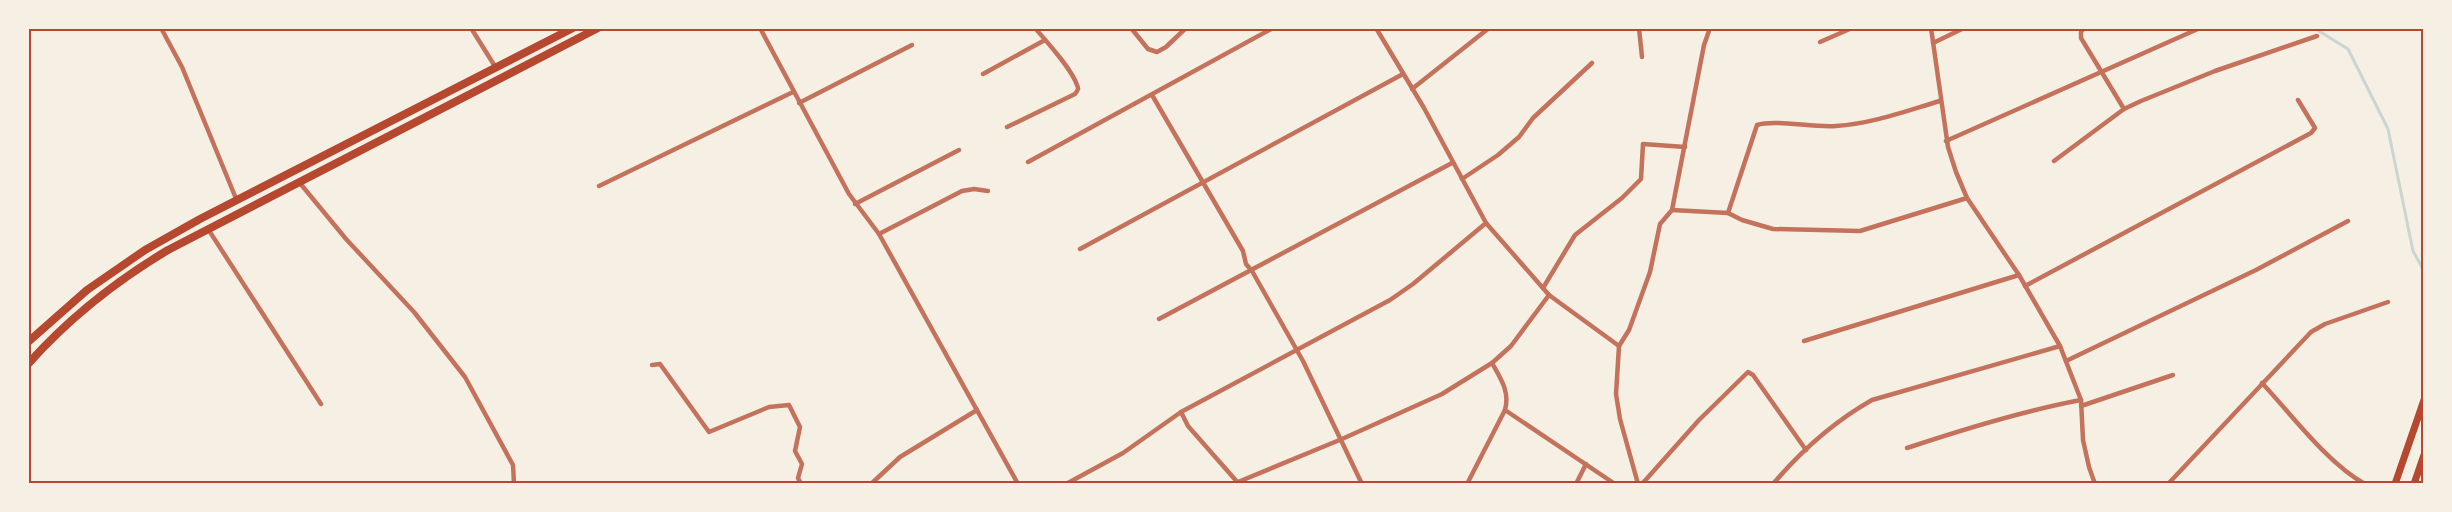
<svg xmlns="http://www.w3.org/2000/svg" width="2452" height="512" viewBox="0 0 2452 512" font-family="Lora,serif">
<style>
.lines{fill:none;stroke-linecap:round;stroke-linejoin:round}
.stream{stroke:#c9d6d2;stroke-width:3}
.minor{stroke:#c5725c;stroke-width:4.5}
.secondary{stroke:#b5482f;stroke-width:7}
.primary{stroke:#b5482f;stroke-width:8}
.neatline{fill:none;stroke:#b5482f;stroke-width:2}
</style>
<rect width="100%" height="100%" fill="#f6efe4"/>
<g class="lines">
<!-- stream -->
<path class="stream" d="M2314,28L2348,49L2388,129L2413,251L2424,271"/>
<!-- minor -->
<g class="minor">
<path d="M161,28L182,67L237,201"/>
<path d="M471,28L496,68"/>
<path d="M760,28L849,194L879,234L1018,484"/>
<path d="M1131,28L1148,49L1157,52L1166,47L1186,28"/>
<path d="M1376,28L1424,108L1486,223L1549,295L1619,346"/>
<path d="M1639,28L1642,57"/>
<path d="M1931,28L1948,147L1956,172L1967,198L2019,275L2060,346L2081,400L2083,440L2089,467L2095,484"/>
<path d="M2084,28L2081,32V38L2124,109"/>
<path d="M1820,42L1852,28"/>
<path d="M1933,43L1964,28"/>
<path d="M983,74L1045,40"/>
<path d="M1412,89L1489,28"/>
<path d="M1152,95L1243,251L1246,264L1252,271L1303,361L1362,484"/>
<path d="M799,103L912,45"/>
<path d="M1007,127L1075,94C1078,90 1079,89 1077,85C1071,68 1047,42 1035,28"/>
<path d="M1946,141L2200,28"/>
<path d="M2054,161L2124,109L2141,101L2215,71L2317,36"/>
<path d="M1028,162L1273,28"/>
<path d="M1462,179L1498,155L1519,137L1533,118L1592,63"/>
<path d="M299,182L346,239L414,312L465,377L513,465L514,484"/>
<path d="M599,186L793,92"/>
<path d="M855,204L959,150"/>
<path d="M1672,210L1728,213L1742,220L1773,229L1860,231L1967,198"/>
<path d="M1728,213L1757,125C1775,119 1813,128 1836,126C1871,124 1906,111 1940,101"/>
<path d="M208,229L321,404"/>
<path d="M879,234L962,191L974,189L988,191"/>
<path d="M1080,249L1403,74"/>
<path d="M2025,286L2311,133L2315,128L2298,100"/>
<path d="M1543,288L1575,235L1622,198L1641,179L1643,144L1685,147"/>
<path d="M1159,319L1452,163"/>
<path d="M1804,341L2019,275"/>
<path d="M2066,361L2256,270L2348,221"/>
<path d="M652,365L660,364L709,432L769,407L789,405L800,427L795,451L802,464L798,478L801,484"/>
<path d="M2262,383C2291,414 2328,464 2365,484"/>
<path d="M2081,406L2173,375"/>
<path d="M1505,410L1615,484"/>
<path d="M1181,412L1188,426L1239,484"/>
<path d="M1907,448C1964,429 2022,411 2081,400"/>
<path d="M1238,482L1342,439L1442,394L1492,363L1511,346L1549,295"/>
<path d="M871,484L900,457L977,410"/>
<path d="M1066,484L1123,453L1181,412L1390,300L1413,284L1486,223"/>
<path d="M1467,484L1505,410C1510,392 1501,379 1492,363"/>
<path d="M1576,484L1586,464"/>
<path d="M1638,484L1620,419L1616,394L1619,346L1629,330L1650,272L1660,224L1672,210L1704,45L1710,28"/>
<path d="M1642,484L1699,420L1748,372L1753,375L1806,450"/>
<path d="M1773,484C1801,451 1835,421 1872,400L2060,346"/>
<path d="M2168,484L2311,332L2325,324L2388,302"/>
</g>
<!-- secondary -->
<g class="secondary">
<path d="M2395,484L2424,400"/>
<path d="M2414,484L2424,455"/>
</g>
<!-- primary -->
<g class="primary">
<path d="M28,342L87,290L145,250L200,219L573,28"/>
<path d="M28,364C69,318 116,281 168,250L598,28"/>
</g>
</g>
<!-- border -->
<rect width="2452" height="512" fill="none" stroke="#f6efe4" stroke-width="60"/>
<rect x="30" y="30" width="2392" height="452" class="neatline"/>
</svg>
